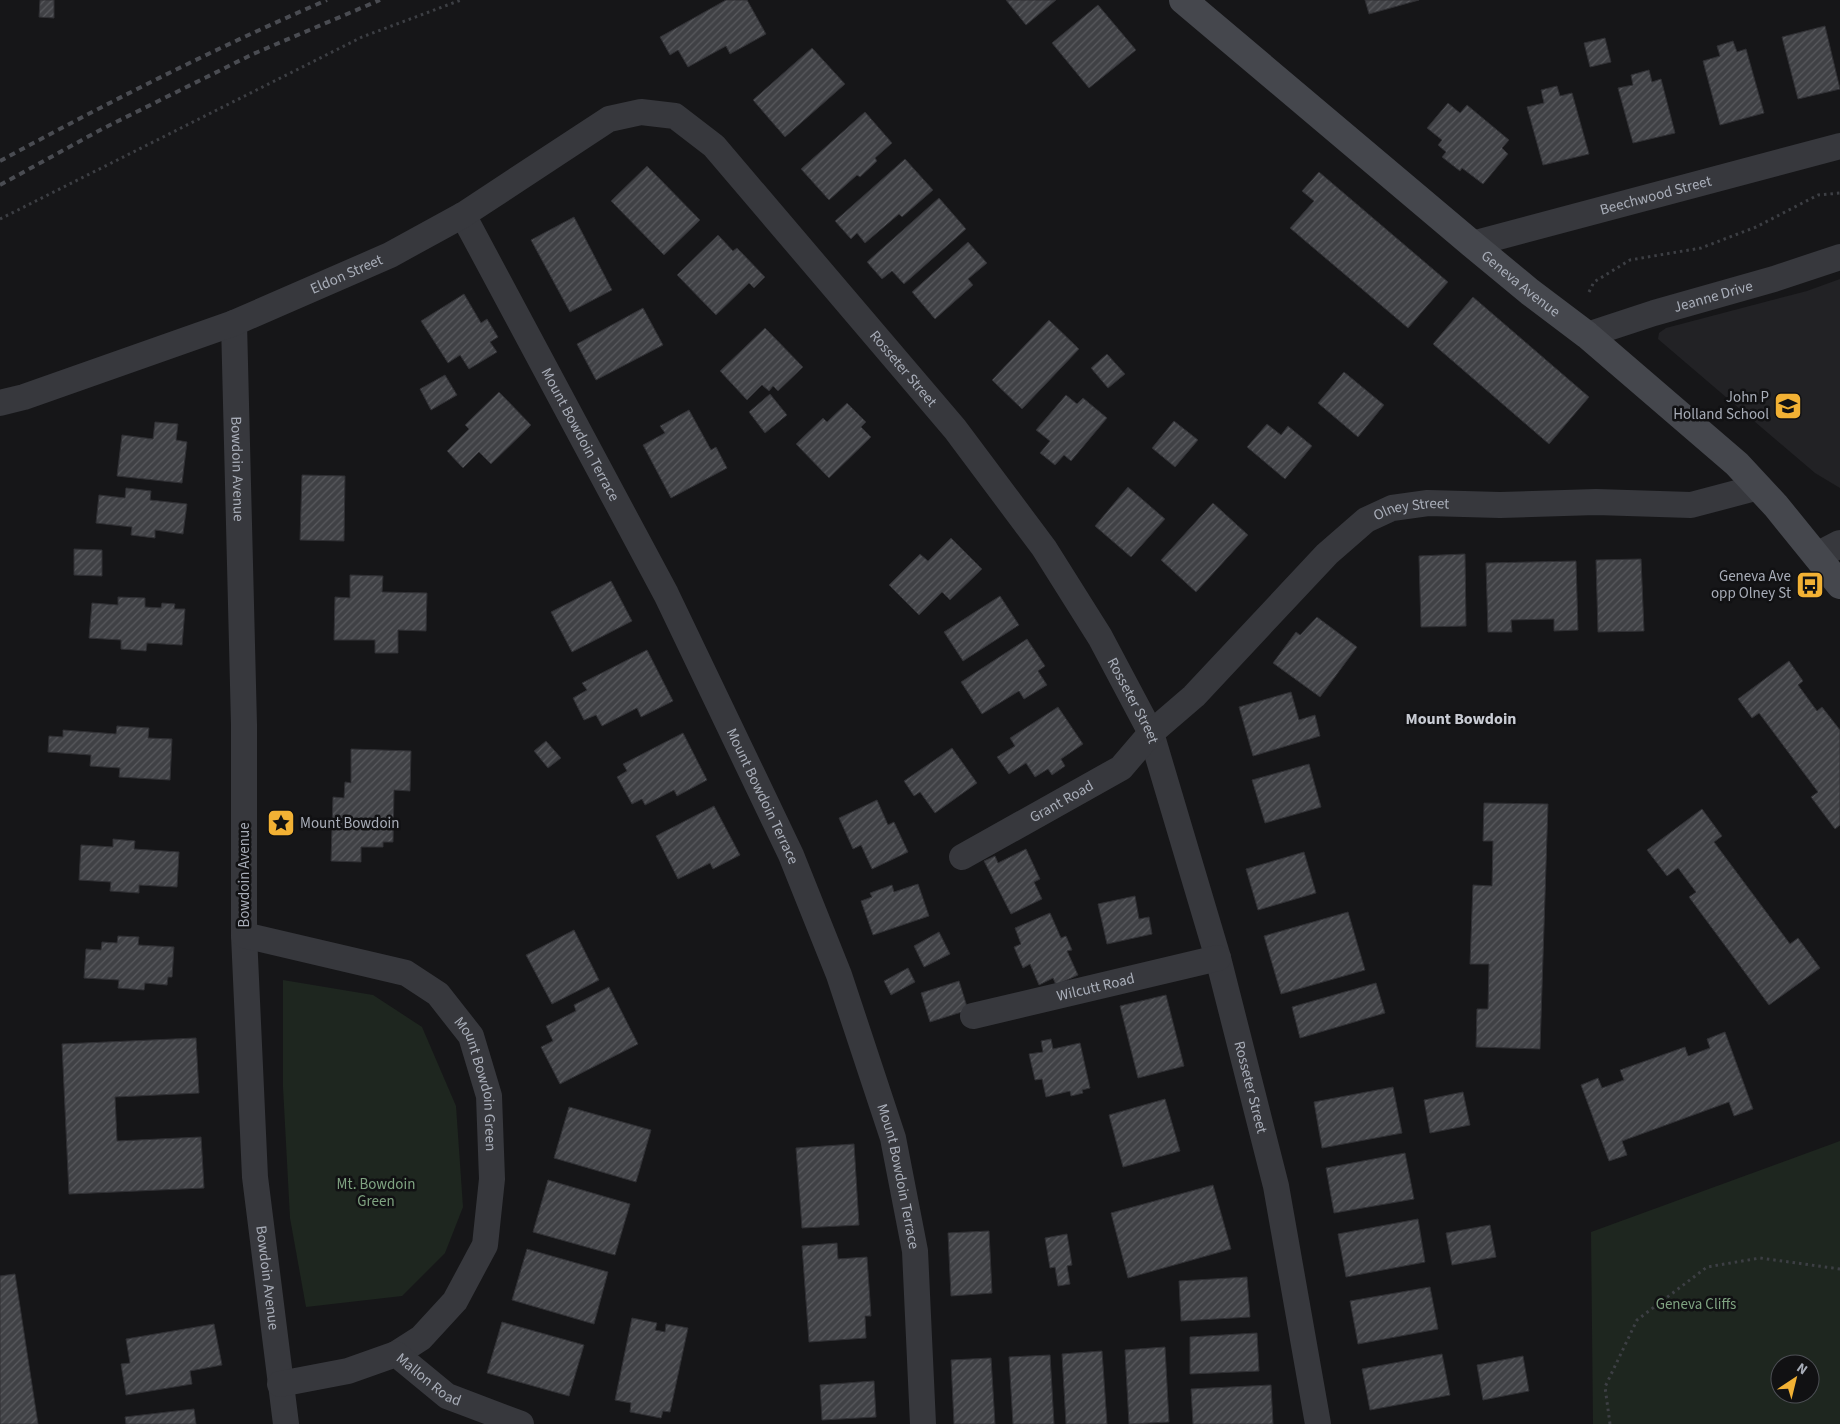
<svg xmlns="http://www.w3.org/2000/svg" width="1840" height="1424" viewBox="0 0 1840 1424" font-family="'Source Sans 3',sans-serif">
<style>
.built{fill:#222225}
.park{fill:#1e261f;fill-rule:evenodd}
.building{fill:url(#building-hatch);stroke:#303034}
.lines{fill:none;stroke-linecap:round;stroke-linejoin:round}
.path{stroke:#3d3f44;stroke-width:3;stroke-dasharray:2.5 4;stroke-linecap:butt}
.minor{stroke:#37383d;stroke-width:26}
.tertiary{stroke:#37383d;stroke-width:28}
.secondary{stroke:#45474d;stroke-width:28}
.rail{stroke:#4a4c52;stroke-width:4;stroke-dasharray:6 5;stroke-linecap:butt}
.labels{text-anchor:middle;stroke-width:5;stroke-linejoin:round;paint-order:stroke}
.street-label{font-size:15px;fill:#a8adb8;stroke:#111113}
.poi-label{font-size:15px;fill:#a8adb8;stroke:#111113;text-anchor:end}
.park-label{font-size:15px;fill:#7fa381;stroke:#111113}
.neighbourhood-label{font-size:16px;font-weight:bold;fill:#c9ccd4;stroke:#111113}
</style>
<defs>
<pattern id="building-hatch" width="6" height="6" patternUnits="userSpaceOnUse" patternTransform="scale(1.25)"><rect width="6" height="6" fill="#404145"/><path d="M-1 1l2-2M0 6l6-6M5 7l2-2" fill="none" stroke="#595a5e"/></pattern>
</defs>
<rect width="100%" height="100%" fill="#161618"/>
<!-- built -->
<path class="built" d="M1840,279V488L1815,473L1658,339L1659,333L1666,328L1807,291Z"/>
<!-- park -->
<g class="park">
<path d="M283,980L373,995L422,1027L456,1106L463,1207L445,1253L402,1296L306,1307L290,1218L283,1087Z"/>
<path d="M1840,1141V1424H1593L1591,1232ZM1780,1364H1810V1394H1780Z"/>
</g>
<!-- building -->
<g class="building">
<path d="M40,0H54V18L39,17Z"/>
<path d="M726,0H747L766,34L730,54L726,46L688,67L678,50L670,55L660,37Z"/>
<path d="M1006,0H1056L1026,25Z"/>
<path d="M1365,0H1419L1369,14Z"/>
<path d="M1098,5L1136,50L1089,88L1052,43Z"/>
<path d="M1825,26L1840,89L1798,99L1782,37Z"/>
<path d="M1605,38L1611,62L1590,67L1584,43Z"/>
<path d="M1733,41L1737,52L1746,49L1764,113L1720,125L1703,61L1720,56L1717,46Z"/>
<path d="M812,48L845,84L785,137L753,100Z"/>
<path d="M1649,70L1652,82L1661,79L1675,133L1633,143L1618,88L1633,85L1631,75Z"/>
<path d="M1557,86L1560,96L1572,93L1589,154L1543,165L1527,107L1544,103L1541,90Z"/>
<path d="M1448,103L1460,113L1467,105L1509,140L1502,148L1508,154L1483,184L1462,168L1460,171L1442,157L1446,152L1438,145L1442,140L1427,128Z"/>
<path d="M865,112L892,143L875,158L877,161L860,177L857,175L829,200L801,169Z"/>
<path d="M905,159L933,190L902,217L899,214L865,243L857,233L851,239L835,221Z"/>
<path d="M647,166L700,220L664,255L611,201Z"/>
<path d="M1319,172L1448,282L1408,328L1290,228L1314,201L1302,191Z"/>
<path d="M939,198L966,229L904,284L892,271L882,279L867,262Z"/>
<path d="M574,217L612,290L570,312L531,240Z"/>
<path d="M718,235L733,251L737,248L765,277L754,288L749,283L716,315L677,275Z"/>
<path d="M968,242L987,263L968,279L973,285L935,319L912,292Z"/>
<path d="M464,294L481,323L487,319L498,337L490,342L497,352L469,369L460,355L448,363L421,321Z"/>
<path d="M1473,297L1589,397L1549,444L1433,344Z"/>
<path d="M643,308L663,345L596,380L577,344Z"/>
<path d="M1049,320L1079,349L1022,409L992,380Z"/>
<path d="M765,328L803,367L778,391L773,386L769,391L762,385L747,400L720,371Z"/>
<path d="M1107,354L1125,374L1108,388L1091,368Z"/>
<path d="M1344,372L1384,405L1358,437L1318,403Z"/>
<path d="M445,375L457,395L431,410L420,389Z"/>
<path d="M499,392L531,425L491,464L479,452L463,468L447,451L469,429L465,425Z"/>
<path d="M770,394L787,415L765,433L749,412Z"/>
<path d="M1066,395L1077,404L1083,398L1107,418L1071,461L1064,455L1055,465L1040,453L1050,441L1036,430Z"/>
<path d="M847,403L866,422L861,427L871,437L829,478L796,444L823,418L827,422Z"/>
<path d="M689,410L711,450L716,447L727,468L671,498L643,445L665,433L660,426Z"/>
<path d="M1174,421L1198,440L1175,467L1152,448Z"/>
<path d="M155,422L178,424L176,440L187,442L182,483L117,476L122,435L153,439Z"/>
<path d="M1267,424L1281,435L1288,426L1312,446L1285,479L1247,447Z"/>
<path d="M302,475L345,476L344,541L300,540Z"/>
<path d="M1128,487L1165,519L1131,557L1095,526Z"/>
<path d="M126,488L151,491L150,500L187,504L183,534L155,530V538L131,535L132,527L96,523L99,495L125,498Z"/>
<path d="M1213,503L1248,535L1196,592L1161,560Z"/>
<path d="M951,538L982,569L950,600L942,592L919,615L889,585L920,554L928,561Z"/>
<path d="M74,549L102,550V576L74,575Z"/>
<path d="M1465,554L1466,626L1421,627L1419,556Z"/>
<path d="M1641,559L1644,631L1598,632L1596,560Z"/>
<path d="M1576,561L1578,630L1554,631V619L1511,620L1512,632H1488L1486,563Z"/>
<path d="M350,575L383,576L382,592L427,593L426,631L398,630V653H375V640H334L335,597L350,598Z"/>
<path d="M611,581L632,621L572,652L551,612Z"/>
<path d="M1000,596L1019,625L963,661L944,632Z"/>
<path d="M118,597L145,598V607L161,608L162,603L175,604L174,609H185L182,645L147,643L146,651L121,649V640L89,638L92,603L118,605Z"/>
<path d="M1317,617L1357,647L1320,697L1273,663L1296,632L1300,635Z"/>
<path d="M1027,639L1045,666L1038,671L1047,685L1024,699L1019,691L982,714L961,682Z"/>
<path d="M647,650L673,701L641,717L637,708L602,726L596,715L584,720L573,698L587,690L582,683Z"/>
<path d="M1789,661L1803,681L1798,685L1817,711L1822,707L1840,730V825L1835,829L1811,797L1818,792L1759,713L1752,718L1738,699Z"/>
<path d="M1291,692L1299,720L1315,715L1320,736L1253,756L1239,707Z"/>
<path d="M1058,707L1083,744L1061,759L1065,766L1052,775L1048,769L1035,777L1026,763L1009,774L997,757L1015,746L1010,738Z"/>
<path d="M117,726L149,728L148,738L172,739L170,780L119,777L120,768L90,766L91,755L48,752L49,736L63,737V730L116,734Z"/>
<path d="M683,733L707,780L677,796L674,790L645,805L642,799L632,804L617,777L627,771L623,764Z"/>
<path d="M546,741L561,758L548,768L534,751Z"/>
<path d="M952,748L977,783L935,813L920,792L914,796L904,781Z"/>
<path d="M351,749L411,751L410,791L394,790L393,842H383V847H361V862L331,861L333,797L344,798L345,782L351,783Z"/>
<path d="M1309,764L1321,807L1265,823L1252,780Z"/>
<path d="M877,800L888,825L894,822L908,852L872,869L861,845L853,849L839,818Z"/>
<path d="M1484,803L1548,804L1540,1049L1476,1047L1477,1009H1488L1489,964H1470L1473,885L1492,886L1493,841H1483Z"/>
<path d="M714,806L740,855L713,869L710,863L678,879L656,836Z"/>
<path d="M1702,809L1722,836L1714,842L1790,944L1798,938L1820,968L1769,1005L1689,897L1696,892L1678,868L1667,876L1647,850Z"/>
<path d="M113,839L135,841L134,849L179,852L177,887L139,885V893L110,891L111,882L79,880L81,845L113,847Z"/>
<path d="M1026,849L1040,879L1034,882L1042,899L1011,914L984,861L995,856L998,863Z"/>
<path d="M1304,852L1316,893L1258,910L1246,869Z"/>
<path d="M918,884L929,916L873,935L861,901L872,897L870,893L892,885L894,892Z"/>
<path d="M1135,896L1139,919L1149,917L1152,934L1107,944L1098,904Z"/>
<path d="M1348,912L1365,970L1281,994L1264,936Z"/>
<path d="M1050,913L1061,938L1066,936L1072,950L1067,951L1078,975L1056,985L1053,978L1039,985L1030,964L1023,968L1014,947L1021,944L1015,928Z"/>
<path d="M574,930L599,980L552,1004L526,955Z"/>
<path d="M939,932L950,954L924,967L914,946Z"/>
<path d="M118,936L139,937L138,945L174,947L172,977H168L167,985L145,983L144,990L118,988L119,980L84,978L86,949L101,950L102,942L117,943Z"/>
<path d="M908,968L915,982L891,995L884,981Z"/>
<path d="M959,981L968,1010L930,1022L921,993Z"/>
<path d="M1376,983L1385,1013L1300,1038L1292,1007Z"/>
<path d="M609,987L638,1044L560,1084L541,1047L553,1041L546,1026L576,1011L574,1005Z"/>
<path d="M1166,995L1184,1066L1138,1078L1120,1006Z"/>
<path d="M1725,1032L1753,1109L1734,1116L1729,1102L1622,1141L1627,1155L1609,1161L1581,1085L1598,1078L1602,1088L1624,1080L1620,1070L1685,1047L1688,1056L1710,1048L1707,1039Z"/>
<path d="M196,1038L199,1093L115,1097L117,1141L201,1137L204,1188L69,1194L62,1044Z"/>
<path d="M1051,1039L1053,1049L1080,1043L1090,1088L1082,1090L1083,1093L1071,1096L1070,1091L1046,1097L1042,1079L1035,1080L1029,1054L1043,1052L1041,1041Z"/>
<path d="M1393,1087L1402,1133L1322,1148L1314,1102Z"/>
<path d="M1463,1092L1470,1125L1430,1133L1424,1100Z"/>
<path d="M1165,1099L1180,1151L1123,1167L1109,1115Z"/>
<path d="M569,1107L651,1130L636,1182L554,1158Z"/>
<path d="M854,1144L859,1225L802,1228L796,1148Z"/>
<path d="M1405,1153L1414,1199L1334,1213L1326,1168Z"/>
<path d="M548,1180L630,1204L615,1255L533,1232Z"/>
<path d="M1213,1185L1231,1249L1128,1278L1111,1213Z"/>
<path d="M1418,1219L1425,1262L1346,1277L1338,1234Z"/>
<path d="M1490,1225L1496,1257L1452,1265L1446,1233Z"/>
<path d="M989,1231L992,1293L951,1296L948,1233Z"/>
<path d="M1067,1234L1072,1265L1067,1266L1070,1284L1058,1286L1055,1267L1050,1268L1045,1238Z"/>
<path d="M837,1243L838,1259L867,1257L871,1316H865L866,1338L809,1342L802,1246Z"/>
<path d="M527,1249L608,1272L594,1324L512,1300Z"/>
<path d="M15,1274L38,1424H0V1276Z"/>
<path d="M1247,1277L1250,1317L1181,1321L1179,1281Z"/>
<path d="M1430,1287L1438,1329L1358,1344L1350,1301Z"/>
<path d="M632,1318L657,1323L655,1330L665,1332L666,1324L688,1328L670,1412L663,1411L661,1418L630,1412L631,1403L615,1400Z"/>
<path d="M502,1322L584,1345L569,1396L487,1373Z"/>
<path d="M214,1324L222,1365L190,1371L192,1384L126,1395L121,1364L130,1363L126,1339Z"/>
<path d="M1257,1333L1259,1371L1190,1374V1337Z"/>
<path d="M1165,1347L1169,1422L1129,1424L1125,1350Z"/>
<path d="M1102,1351L1107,1424H1066L1062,1354Z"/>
<path d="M1442,1354L1450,1395L1370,1410L1362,1369Z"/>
<path d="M1050,1355L1054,1424H1013L1009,1357Z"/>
<path d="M1523,1356L1529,1391L1483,1400L1477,1365Z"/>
<path d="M991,1358L995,1424H954L951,1360Z"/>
<path d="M874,1381L876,1417L822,1420L820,1385Z"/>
<path d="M1271,1385L1273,1424H1193L1191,1389Z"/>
<path d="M194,1409L196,1424H126L125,1417Z"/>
</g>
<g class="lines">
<!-- path -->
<g class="path">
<path d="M0,219L362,37L461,0"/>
<path d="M1589,292L1594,282L1630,260L1701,248L1756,227L1818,195L1840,193"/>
<path d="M1610,1424L1605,1387L1637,1320L1707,1267L1760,1258L1840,1269"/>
</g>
<!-- minor -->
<g class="minor">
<path id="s1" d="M463,215L666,594L791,855L839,975L893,1138L915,1251L923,1424"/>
<path id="s2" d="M1472,244L1840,146"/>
<path id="s3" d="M234,323L244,725V935L255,1177L286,1424"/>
<path id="s4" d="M1587,335L1654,313L1774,279L1840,257"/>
<path id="s5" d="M0,403L24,397L234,323L390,255L463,215L609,119L641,112L675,116L714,146L955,429L1044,548L1100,637L1151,733L1218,958L1276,1186L1318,1424"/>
<path id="s6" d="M962,857L1121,768L1151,733L1194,696L1327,554L1366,520L1392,508L1428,503L1500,505L1596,502L1691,505L1759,487"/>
<path id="s7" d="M244,935L406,973L438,994L471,1036L489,1096L492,1179L485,1245L455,1301L421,1338L396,1354"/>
<path id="s8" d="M973,1016L1218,958"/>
<path id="s9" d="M280,1384L348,1371L396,1354L447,1396L521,1424"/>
</g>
<!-- tertiary -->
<path class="tertiary" d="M1817,556L1840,544"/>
<!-- secondary -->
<path class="secondary" id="s10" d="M1183,0L1472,244L1530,292L1587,335L1737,464L1776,506L1840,585"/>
<!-- rail -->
<g class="rail">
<path d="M0,161C107,103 215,48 327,0"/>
<path d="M0,185L102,129L253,54L380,0"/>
</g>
</g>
<!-- icons -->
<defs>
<g id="school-square" transform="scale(1.4375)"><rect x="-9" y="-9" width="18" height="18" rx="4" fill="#f2b134" stroke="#111113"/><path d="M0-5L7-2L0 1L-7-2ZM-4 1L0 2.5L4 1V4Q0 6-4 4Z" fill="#111"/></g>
<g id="bus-square" transform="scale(1.4375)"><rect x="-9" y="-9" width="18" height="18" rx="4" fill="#f2b134" stroke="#111113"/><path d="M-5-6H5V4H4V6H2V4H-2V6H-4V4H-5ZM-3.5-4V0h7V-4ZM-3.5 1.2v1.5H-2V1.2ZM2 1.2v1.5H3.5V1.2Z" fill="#111"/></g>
<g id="sight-square" transform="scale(1.4375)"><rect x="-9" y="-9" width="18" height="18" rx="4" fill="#f2b134" stroke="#111113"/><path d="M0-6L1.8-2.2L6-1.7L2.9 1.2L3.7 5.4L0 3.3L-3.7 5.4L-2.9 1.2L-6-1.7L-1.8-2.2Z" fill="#111"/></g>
</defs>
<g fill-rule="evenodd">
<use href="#school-square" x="1788" y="406"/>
<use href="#bus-square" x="1810" y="585"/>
<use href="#sight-square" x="281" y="823"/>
</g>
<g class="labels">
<!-- street labels -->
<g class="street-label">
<text dy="5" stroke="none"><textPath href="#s2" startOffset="190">Beechwood Street</textPath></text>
<text dy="5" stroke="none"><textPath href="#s5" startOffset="370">Eldon Street</textPath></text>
<text dy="5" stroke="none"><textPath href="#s10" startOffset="441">Geneva Avenue</textPath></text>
<text dy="5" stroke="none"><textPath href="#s4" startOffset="132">Jeanne Drive</textPath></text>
<text dy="5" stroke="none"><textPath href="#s5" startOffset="1084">Rosseter Street</textPath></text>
<text dy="5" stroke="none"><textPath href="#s1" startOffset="249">Mount Bowdoin Terrace</textPath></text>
<text dy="5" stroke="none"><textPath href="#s3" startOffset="146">Bowdoin Avenue</textPath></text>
<text dy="5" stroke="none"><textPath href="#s6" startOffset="579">Olney Street</textPath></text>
<text dy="5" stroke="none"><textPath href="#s5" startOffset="1489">Rosseter Street</textPath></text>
<text dy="5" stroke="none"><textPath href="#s1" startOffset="654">Mount Bowdoin Terrace</textPath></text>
<text dy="5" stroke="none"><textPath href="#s6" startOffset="114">Grant Road</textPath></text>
<text transform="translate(244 875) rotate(-90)" y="5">Bowdoin Avenue</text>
<text dy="5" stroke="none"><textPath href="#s8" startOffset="126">Wilcutt Road</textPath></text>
<text dy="5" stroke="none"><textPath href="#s7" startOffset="306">Mount Bowdoin Green</textPath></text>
<text dy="5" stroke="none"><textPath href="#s5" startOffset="1894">Rosseter Street</textPath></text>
<text dy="5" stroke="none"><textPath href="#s1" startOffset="1059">Mount Bowdoin Terrace</textPath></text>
<text dy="5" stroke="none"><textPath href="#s3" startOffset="956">Bowdoin Avenue</textPath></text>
<text dy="5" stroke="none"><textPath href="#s9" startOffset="162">Mallon Road</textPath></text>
</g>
<!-- poi labels -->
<g class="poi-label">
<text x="1769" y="402">John P<tspan x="1769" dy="17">Holland School</tspan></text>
<text x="1791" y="581">Geneva Ave<tspan x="1791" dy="17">opp Olney St</tspan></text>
<text x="300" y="828" text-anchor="start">Mount Bowdoin</text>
</g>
<!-- park labels -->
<g class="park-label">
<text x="376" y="1189">Mt. Bowdoin<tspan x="376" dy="17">Green</tspan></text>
<text x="1696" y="1309">Geneva Cliffs</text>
</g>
<!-- neighbourhood labels -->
<g class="neighbourhood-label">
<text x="1461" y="724">Mount Bowdoin</text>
</g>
</g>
<!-- north arrow -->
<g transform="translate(1795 1379) rotate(35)"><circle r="24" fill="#111113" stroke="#4d4f55"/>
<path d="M0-4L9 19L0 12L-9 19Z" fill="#f2b134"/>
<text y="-8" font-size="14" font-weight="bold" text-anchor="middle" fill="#a8adb8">N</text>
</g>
</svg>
